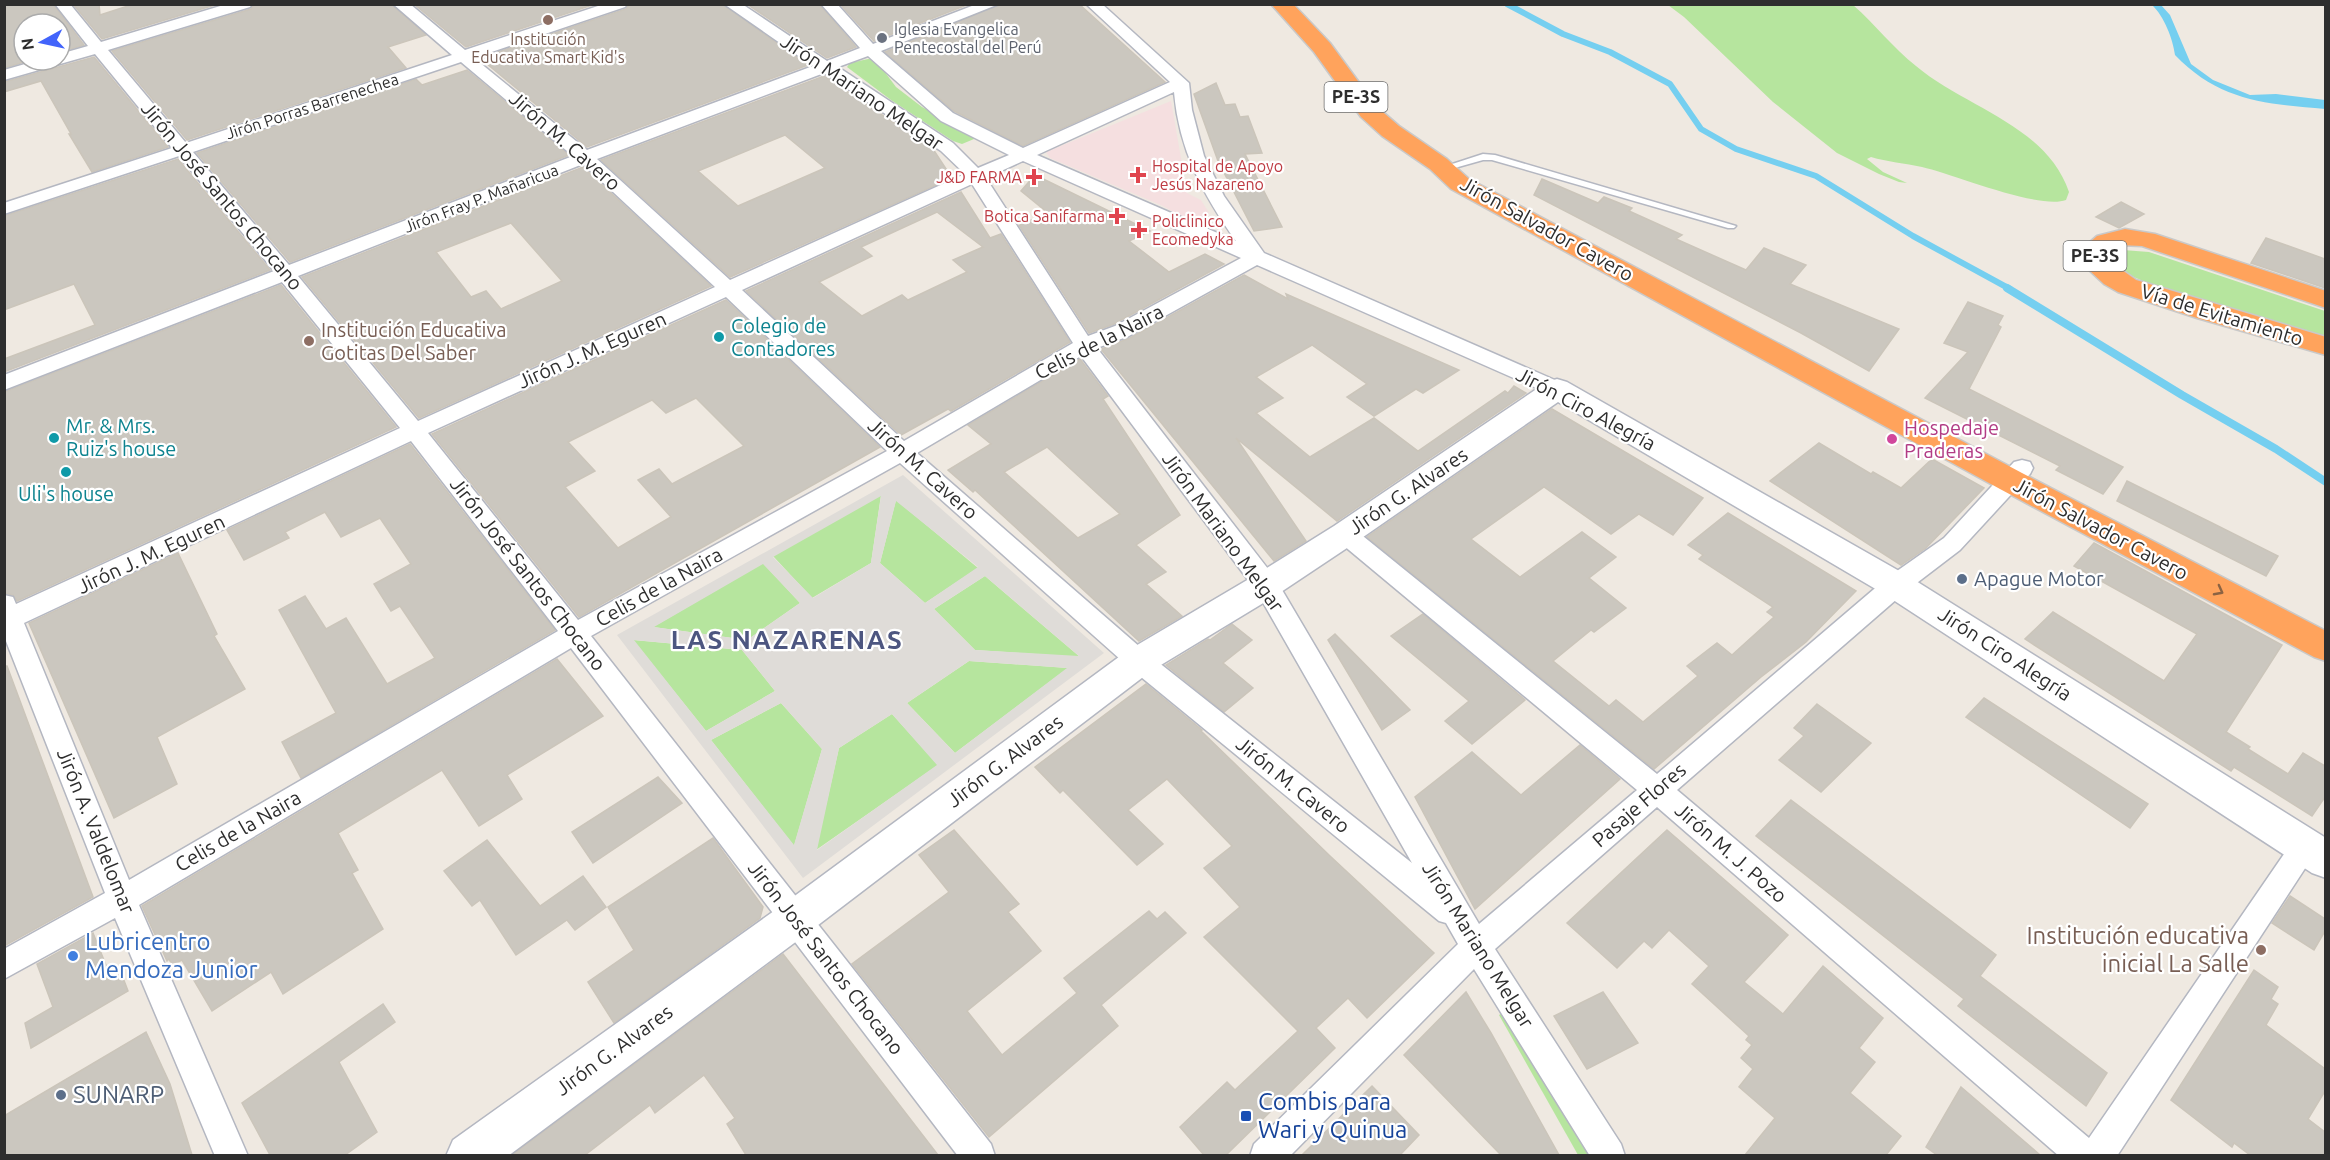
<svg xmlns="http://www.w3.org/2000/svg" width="2330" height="1160" viewBox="0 0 2330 1160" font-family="Ubuntu,sans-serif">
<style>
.medical{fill:#f5dfe0}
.green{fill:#b6e59e}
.plaza{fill:#dfdcd8;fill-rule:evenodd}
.water{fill:#75cff0}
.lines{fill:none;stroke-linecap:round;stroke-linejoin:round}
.stream-far1{stroke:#75cff0;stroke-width:6}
.stream{stroke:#75cff0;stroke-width:8}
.building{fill:#cbc7bf;stroke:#cbc5ba;stroke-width:1.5;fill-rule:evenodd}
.lane-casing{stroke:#b4b7c1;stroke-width:3}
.street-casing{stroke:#b4b7c1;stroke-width:3}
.secondary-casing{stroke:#b4b7c1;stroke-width:3}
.highway-casing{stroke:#c9c9c9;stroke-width:3}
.lane{fill:#fff;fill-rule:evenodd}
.street{fill:#fff;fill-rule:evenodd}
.secondary{fill:#fff;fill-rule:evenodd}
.highway{fill:#ffa35c;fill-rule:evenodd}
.oneway{stroke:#8c6343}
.education-dot{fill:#8d6e63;stroke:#fff;stroke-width:2}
.worship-dot{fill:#6b7280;stroke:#fff;stroke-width:2}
.health-dot{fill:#e0444e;stroke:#fff;stroke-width:2}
.culture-dot{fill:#0f9aa8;stroke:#fff;stroke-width:2}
.hotel-dot{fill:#d1479c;stroke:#fff;stroke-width:2}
.service-dot{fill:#5c6f8a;stroke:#fff;stroke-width:2}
.shop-dot{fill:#3f7fe0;stroke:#fff;stroke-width:2}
.transit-dot{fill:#1a4fb4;stroke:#fff;stroke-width:2}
.labels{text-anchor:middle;stroke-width:4.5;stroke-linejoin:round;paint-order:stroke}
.far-worship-label{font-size:16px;fill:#5b616d;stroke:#fff;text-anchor:start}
.far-education-label{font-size:16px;fill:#785e54;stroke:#fff}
.far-street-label{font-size:16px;fill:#2e2e2e;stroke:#fff}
.far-health-label{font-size:16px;fill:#be3a42;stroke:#fff;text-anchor:start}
.shield{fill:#fff;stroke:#6d6d6d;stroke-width:1.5}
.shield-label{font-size:18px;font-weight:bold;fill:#2e2e2e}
.street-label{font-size:20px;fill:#2e2e2e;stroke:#fff}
.culture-label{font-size:20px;fill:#0d838f;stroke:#fff;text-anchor:start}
.education-label{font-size:20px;fill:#785e54;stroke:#fff;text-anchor:start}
.hotel-label{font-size:20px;fill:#b23c85;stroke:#fff;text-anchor:start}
.service-label{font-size:20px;fill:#4e5e75;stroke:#fff;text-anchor:start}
.near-education-label{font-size:24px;fill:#785e54;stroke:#fff;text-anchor:end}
.near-shop-label{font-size:24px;fill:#366cbe;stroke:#fff;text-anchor:start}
.near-service-label{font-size:24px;fill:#4e5e75;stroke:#fff;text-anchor:start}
.near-transit-label{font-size:24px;fill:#164399;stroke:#fff;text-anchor:start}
.district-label{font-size:26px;font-weight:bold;letter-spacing:1.5px;fill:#4d5680;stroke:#fff}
</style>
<rect width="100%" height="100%" fill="#efe9e1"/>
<!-- medical -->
<path class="medical" d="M1171,101L1187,193L1201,200L1209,213L1196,225L1163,206L1050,158L1046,152Z"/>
<!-- green -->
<g class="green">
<path d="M1668,5H1853C1875,24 1893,48 1916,66C1966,108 2046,125 2069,192L2066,200C2039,210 1953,174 1922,167C1905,163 1887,162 1871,157L1867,159L1883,172L1907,183L1899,182L1879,174L1837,153L1773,102L1684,17Z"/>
<path d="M868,59H875L896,87L922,107L973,134L974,139L962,144L953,141L891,100L847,67L850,63Z"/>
<path d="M2123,250L2149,252L2325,311V343L2149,284C2135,277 2121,273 2114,258L2115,252Z"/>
<path d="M881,495L871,563L812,598L773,556Z"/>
<path d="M896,500L978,568L925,603L880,563Z"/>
<path d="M763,563L800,603L747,640L653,627Z"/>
<path d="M985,576L1080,657L975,650L934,609Z"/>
<path d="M633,640L742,650L775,691L706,731Z"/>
<path d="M969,661L1068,668L955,753L907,703Z"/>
<path d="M781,703L822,749L794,846L711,740Z"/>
<path d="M892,714L938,765L816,850L839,748Z"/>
<path d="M1515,1005L1607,1155H1578L1499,1015Z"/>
</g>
<!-- plaza -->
<path class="plaza" d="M903,475L1104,653L803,878L617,635ZM881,496L871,563L813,598L773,557ZM896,501L978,567L925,603L880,563ZM763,564L800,603L747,640L654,627ZM985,576L1079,656L975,650L934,609ZM634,640L742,650L775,691L706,731ZM969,661L1067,668L955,753L907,703ZM781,703L822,749L794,845L711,740ZM892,714L937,765L817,850L839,748Z"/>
<!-- water -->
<path class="water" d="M2152,5H2161L2170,15L2191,64L2213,80L2250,95L2276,94L2325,100V109C2266,104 2219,101 2175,55C2173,39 2164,16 2152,5Z"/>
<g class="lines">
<!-- stream-far1 -->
<path class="stream-far1" d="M1507,4L1563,34L1610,52L1670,84L1701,129L1736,149L1816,176L1913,236L2010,289"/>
<!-- stream -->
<path class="stream" d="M2007,288L2182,395L2276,449L2326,482"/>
</g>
<!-- building -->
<g class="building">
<path d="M4,4H53L84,45L60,52V24H24V60H31L4,68Z"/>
<path d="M73,4H99L100,15L134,4H218L102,39Z"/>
<path d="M254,4H391L426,35L388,47L406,68L187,140L112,51L251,9Z"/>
<path d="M414,4H595L466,47Z"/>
<path d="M629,4H722L808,65L587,147L480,58L626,9Z"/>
<path d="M747,4H819L856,47L827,58Z"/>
<path d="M840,4H969L874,41Z"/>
<path d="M1001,4H1079L1165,82L1023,146L954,111L885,52Z"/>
<path d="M94,57L168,147L92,172L69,134H71L41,81L4,92V82Z"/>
<path d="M467,70L569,155L290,262L197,153L416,79L422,85Z"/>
<path d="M824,76L933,149L952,178L730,277L601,160ZM785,135L825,168L738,206L698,171Z"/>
<path d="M1216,83L1225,105L1235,104L1240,117L1248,116L1262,153L1245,154L1282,227L1254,231L1218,161L1194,94Z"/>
<path d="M178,159L270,270L4,372V359L95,325L74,284L4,310V216Z"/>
<path d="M583,167L711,286L419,418L302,277ZM511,223L562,281L501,309L486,291L471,297L436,252Z"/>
<path d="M1035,175L1150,231L1129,241L1169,272L1205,254L1224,264L1114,324L1089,333L1019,225L1048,213L1021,191Z"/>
<path d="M1542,179L1598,203L1604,197L1632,208L1629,211L1682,235L1676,239L1746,270L1764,248L1806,265L1790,284L1899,329L1869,371L1801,333L1534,195Z"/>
<path d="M961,192L990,238L1001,234L1070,342L951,411L948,409L901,435L746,291ZM937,212L983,247L953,260L967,272L908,300L902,295L862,316L819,282L872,256L861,247Z"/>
<path d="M2121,202L2144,214L2119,228L2096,217Z"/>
<path d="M2266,238L2325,259V288L2251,263Z"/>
<path d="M1244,275L1288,299L1286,294L1459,370L1423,393L1416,389L1374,416L1347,397L1367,384L1312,345L1256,377L1283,398L1256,413L1310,457L1374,418L1418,451L1505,391L1508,393L1514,386L1526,393L1337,521L1236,438L1306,541L1274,561L1101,349L1130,338Z"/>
<path d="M281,285L396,427L17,601L13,595L4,593V392Z"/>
<path d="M726,300L880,447L579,617L432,434ZM696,398L744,446L672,484L659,469L638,480L671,517L618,548L565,487L595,471L568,442L652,400L666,413Z"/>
<path d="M1968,302L2003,316L1998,325L2001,327L1969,389L2123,467L2103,494L2056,470L2060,466L1925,398L1968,352L1944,343Z"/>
<path d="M1080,359L1108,396L1103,399L1180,515L1136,545L1166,572L1146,584L1182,616L1139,641L975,490L973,492L948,470L991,444L968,425ZM1047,447L1099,495L1120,514L1078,538L1004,472Z"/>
<path d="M1552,409L1703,498L1673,535L1639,514L1611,534L1544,487L1471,539L1520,577L1582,532L1616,557L1589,578L1626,608L1594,632L1591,630L1553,661L1609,706L1616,700L1643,722L1698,676L1687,666L1717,643L1732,655L1774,617L1767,612L1773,607L1699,559L1703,555L1688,545L1728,513L1856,591L1806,642L1761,677L1654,769L1367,537Z"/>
<path d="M1819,443L1871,474L1873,472L1901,488L1932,459L1984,488L1926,548L1901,565L1770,481Z"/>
<path d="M410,444L555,630L301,778L282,742L336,713L279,610L305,596L326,629L346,618L387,684L435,658L400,606L391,611L374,584L411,564L380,518L341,537L325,512L285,532L289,538L244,560L227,530Z"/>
<path d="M2127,481L2210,522L2278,556L2266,576L2117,501Z"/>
<path d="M2094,543L2282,645L2226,732L2250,747L2248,749L2288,774L2303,753L2325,766V797L2312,816L2234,767L2231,771L2025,639L2053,612L2164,681L2197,634L2074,566Z"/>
<path d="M178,553L217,634L214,636L245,689L157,737L177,784L114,818L29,623Z"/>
<path d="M1423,614L1525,700L1472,744L1445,721L1469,701L1391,636Z"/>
<path d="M1232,624L1252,640L1223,663L1253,688L1224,712L1166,665L1208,639L1210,640Z"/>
<path d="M1335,634L1410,710L1382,730L1328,640Z"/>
<path d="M557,659L603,716L507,775L522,799L479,826L442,770L338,833L358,870L352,873L383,929L283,994L271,972L212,1011L182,960L172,965L169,959L167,961L142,906Z"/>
<path d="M4,666H7L93,897L4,946Z"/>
<path d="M1146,684L1202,730L1201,731L1330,856L1434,953L1367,1018L1348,998L1316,1028L1335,1048L1226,1155H1204L1180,1127L1227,1082L1235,1090L1298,1031L1204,937L1240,907L1204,868L1232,846L1167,779L1128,810L1163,844L1137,865L1063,790L1060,793L1035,767Z"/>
<path d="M1984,698L2148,804L2130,828L1966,717Z"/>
<path d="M1817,704L1871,743L1821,792L1779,760L1804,736L1794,728Z"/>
<path d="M1580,745L1620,779L1475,909L1415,797L1472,752L1521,795Z"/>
<path d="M658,777L682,803L593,863L572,832Z"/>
<path d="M1791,800L1996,955L1980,976L2107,1073L2086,1106L1958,1006L1964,999L1756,836Z"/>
<path d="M954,830L1019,904L1008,912L1041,951L967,1011L1002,1055L1077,993L1064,978L1149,911L1157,919L1165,912L1186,933L1101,1005L1118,1026L989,1137L852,964L949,892L919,855Z"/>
<path d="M1667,830L1788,935L1744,982L1783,1014L1823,966L1883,1018L1859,1048L1875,1062L1850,1093L1901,1136L1886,1155H1745L1775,1118L1739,1087L1753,1069L1741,1058L1752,1045L1746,1040L1749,1036L1692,984L1709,966L1669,930L1652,948L1644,941L1617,968L1567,923Z"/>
<path d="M713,838L763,907L760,918L614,1023L588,982L634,950L608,907Z"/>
<path d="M487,840L540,906L583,876L606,907L575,930L567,920L516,955L480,900L472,906L444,871Z"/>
<path d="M2290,896L2325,919V931L2314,950L2272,923Z"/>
<path d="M93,933L110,975L120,970L128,991L31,1048L25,1023L53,1007L37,964Z"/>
<path d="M783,954L938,1155H746L727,1124L735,1118L704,1075L655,1113L650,1105L585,1155H512Z"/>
<path d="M2254,970L2278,987L2271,999L2278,1004L2266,1025L2325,1069V1091L2308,1119L2325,1132V1155H2250L2234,1143L2232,1147L2171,1100Z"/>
<path d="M1466,992L1491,1033L1559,1155H1501L1404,1055Z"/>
<path d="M1603,992L1638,1043L1587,1069L1554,1016Z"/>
<path d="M383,1004L395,1022L339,1062L377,1132L345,1155H270L242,1103Z"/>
<path d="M146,1032L170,1084L192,1155H4V1116Z"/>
<path d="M1372,1086L1419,1135L1400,1155H1302Z"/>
<path d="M1961,1087L2040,1155H1937L1926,1147Z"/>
</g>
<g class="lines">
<!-- lane casing -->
<g class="lane-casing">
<path id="lane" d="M1483,154L1495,155L1736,226L1734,228H1728L1492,160H1483L1444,171L1440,168Z"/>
</g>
<!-- street casing -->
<g class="street-casing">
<path id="street" d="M55,4H70L101,42L227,4H252L250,7L108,50L186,143L452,55L393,4H410L465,50L604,4H627L625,7L474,58L587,150L813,66L724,4H742L827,61L860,48L821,4H837L873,44L977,4H999L881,51L953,113L1023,148L1170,82L1086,4H1102L1189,83L1192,110L1204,156L1224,196L1264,253L1564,384L1567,389L1564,394L1557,396L1550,394L1257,265L1129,336L1097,348L1275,578L1479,924L1637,790L1337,540L1333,534L1337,528L1345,525L1353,528L1657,774L1887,578L1944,538L2014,462L2022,460L2030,462L2033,468L2030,474L1960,550L1905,592L1677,790L2089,1138L2295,838L2305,834L2315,838L2319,847L2117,1156H2059L1657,807L1495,949L1621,1144L1625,1156H1590L1474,969L1290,1156H1250L1254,1144L1458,944L1446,923L1439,921L1130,668L900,463L591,636L991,1144L995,1156H958L571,648L139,905L248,1156H215L115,918L4,979V949L105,893L4,636V595L13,597L16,604L400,428L282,282L4,390V375L274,271L179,156L4,214V203L172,148L95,54L4,80V70L39,60H60V54L88,46ZM868,56L941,121L1009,155L978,168L953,143L838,67ZM461,62L573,156L289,265L193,152ZM824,73L941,151L965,174L730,280L597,159ZM1174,92C1179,150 1203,195 1236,241L1037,155ZM1023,161L1241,258L1115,326L1088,336L986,178ZM583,164L715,287L418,421L298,276ZM972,184L1073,343L904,441L742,290ZM726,297L887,451L578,620L428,433ZM1081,356L1257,592L1412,863L1148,654L917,453ZM411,441L558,631L129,880L24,623Z"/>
</g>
<!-- secondary casing -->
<g class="secondary-casing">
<path id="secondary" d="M1557,379L1567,382L1908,576L2326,838V878L2312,873L1884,594L1558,402L1356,542L1278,594L1151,671L809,932L508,1156H446L453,1140L781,906L1127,651L1254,576L1334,526L1547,382Z"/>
</g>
<!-- highway casing -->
<g class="highway-casing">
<g id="highway">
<path d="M1271,4H1293L1330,43L1377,107L1399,126L1447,159L1469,179L2022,473L2326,631V661L2314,657L2000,489L1451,189L1430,169L1382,136L1361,117L1314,52Z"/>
<path d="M2125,229L2155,234L2326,291V308L2142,246L2119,245L2107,252L2111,262L2136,280L2326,337V355L2197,318L2118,292L2104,284L2090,271L2081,250L2097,236Z"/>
</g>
</g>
<!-- lane -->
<use href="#lane" class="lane"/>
<!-- street -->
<use href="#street" class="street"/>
<!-- secondary -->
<use href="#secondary" class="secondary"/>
<!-- highway -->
<use href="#highway" class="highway"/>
</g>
<!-- one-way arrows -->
<defs><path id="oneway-chevron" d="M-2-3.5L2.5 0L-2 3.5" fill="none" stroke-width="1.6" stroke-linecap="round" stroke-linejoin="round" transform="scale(1.5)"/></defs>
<use class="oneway" href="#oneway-chevron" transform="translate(2219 591) rotate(28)"/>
<!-- markers -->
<g class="education-dot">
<circle cx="548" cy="20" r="6"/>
<circle cx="309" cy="341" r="6"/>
<circle cx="2261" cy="950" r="6"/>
</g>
<circle class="worship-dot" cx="882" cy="38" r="6"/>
<g class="health-dot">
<path d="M1135 166h6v6h6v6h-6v6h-6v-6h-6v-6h6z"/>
<path d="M1031 168h6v6h6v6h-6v6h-6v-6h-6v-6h6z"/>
<path d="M1114 207h6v6h6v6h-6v6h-6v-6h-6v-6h6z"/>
<path d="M1136 221h6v6h6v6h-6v6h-6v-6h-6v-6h6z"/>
</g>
<g class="culture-dot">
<circle cx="719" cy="337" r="6"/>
<circle cx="54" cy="438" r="6"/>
<circle cx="66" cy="472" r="6"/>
</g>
<circle class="hotel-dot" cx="1892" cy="439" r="6"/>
<g class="service-dot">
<circle cx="1962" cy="579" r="6"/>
<circle cx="61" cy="1095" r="6"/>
</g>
<circle class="shop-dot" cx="73" cy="956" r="6"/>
<rect class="transit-dot" x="1240" y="1110" width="12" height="12" rx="3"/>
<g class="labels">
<!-- far-worship labels -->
<g class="far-worship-label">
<text x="894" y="35">Iglesia Evangelica<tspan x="894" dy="18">Pentecostal del Perú</tspan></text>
</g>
<!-- far-education labels -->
<g class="far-education-label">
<text x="548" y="45">Institución<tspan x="548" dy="18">Educativa Smart Kid's</tspan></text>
</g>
<!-- far-street labels -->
<g class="far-street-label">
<text transform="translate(312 106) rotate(-18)" y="6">Jirón Porras Barrenechea</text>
<text transform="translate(481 198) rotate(-21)" y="6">Jirón Fray P. Mañaricua</text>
</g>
<!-- far-health labels -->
<g class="far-health-label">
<text x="1152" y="172">Hospital de Apoyo<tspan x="1152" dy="18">Jesús Nazareno</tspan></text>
<text x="1022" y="183" text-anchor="end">J&amp;D FARMA</text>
<text x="1105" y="222" text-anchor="end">Botica Sanifarma</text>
<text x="1152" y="227">Policlinico<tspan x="1152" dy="18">Ecomedyka</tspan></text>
</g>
<!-- shield labels -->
<g class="shield">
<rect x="1324.5" y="82" width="63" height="30" rx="4.5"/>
<rect x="2063.5" y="241" width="63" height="30" rx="4.5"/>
</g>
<g class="shield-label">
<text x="1356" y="103">PE-3S</text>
<text x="2095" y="262">PE-3S</text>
</g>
<!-- street labels -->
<g class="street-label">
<text transform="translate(862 92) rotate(34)" y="7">Jirón Mariano Melgar</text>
<text transform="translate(565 141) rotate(41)" y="7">Jirón M. Cavero</text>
<text transform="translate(222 196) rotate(50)" y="7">Jirón José Santos Chocano</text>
<text transform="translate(1547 229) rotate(29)" y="7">Jirón Salvador Cavero</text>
<text transform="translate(2222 315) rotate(17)" y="7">Vía de Evitamiento</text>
<text transform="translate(1099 342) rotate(-27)" y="7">Celis de la Naira</text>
<text transform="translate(592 350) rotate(-24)" y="7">Jirón J. M. Eguren</text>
<text transform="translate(1586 409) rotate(28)" y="7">Jirón Ciro Alegría</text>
<text transform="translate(923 469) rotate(42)" y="7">Jirón M. Cavero</text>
<text transform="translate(1408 491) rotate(-34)" y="7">Jirón G. Alvares</text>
<text transform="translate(2101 529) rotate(28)" y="7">Jirón Salvador Cavero</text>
<text transform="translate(1223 532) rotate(54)" y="7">Jirón Mariano Melgar</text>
<text transform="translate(151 554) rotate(-25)" y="7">Jirón J. M. Eguren</text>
<text transform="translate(528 574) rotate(52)" y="7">Jirón José Santos Chocano</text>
<text transform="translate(659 587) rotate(-29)" y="7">Celis de la Naira</text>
<text transform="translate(2005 654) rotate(33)" y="7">Jirón Ciro Alegría</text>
<text transform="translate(1005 761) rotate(-37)" y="7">Jirón G. Alvares</text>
<text transform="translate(1293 785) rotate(39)" y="7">Jirón M. Cavero</text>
<text transform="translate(1639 805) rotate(-41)" y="7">Pasaje Flores</text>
<text transform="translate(96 831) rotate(68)" y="7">Jirón A. Valdelomar</text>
<text transform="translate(238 831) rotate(-30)" y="7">Celis de la Naira</text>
<text transform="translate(1731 853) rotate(41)" y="7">Jirón M. J. Pozo</text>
<text transform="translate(1478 945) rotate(58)" y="7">Jirón Mariano Melgar</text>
<text transform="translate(826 958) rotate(52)" y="7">Jirón José Santos Chocano</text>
<text transform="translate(614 1050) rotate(-36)" y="7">Jirón G. Alvares</text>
</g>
<!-- culture labels -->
<g class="culture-label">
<text x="731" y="333">Colegio de<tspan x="731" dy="23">Contadores</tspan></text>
<text x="66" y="433">Mr. &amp; Mrs.<tspan x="66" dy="23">Ruiz's house</tspan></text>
<text x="66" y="501" text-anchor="middle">Uli's house</text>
</g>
<!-- education labels -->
<g class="education-label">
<text x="321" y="337">Institución Educativa<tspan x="321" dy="23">Gotitas Del Saber</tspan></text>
</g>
<!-- hotel labels -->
<g class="hotel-label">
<text x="1904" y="435">Hospedaje<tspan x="1904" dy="23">Praderas</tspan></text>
</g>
<!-- service labels -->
<g class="service-label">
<text x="1974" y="586">Apague Motor</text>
</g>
<!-- near-education labels -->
<g class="near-education-label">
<text x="2249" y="944">Institución educativa<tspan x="2249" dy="28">inicial La Salle</tspan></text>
</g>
<!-- near-shop labels -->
<g class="near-shop-label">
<text x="85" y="950">Lubricentro<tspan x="85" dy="28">Mendoza Junior</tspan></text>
</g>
<!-- near-service labels -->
<g class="near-service-label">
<text x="73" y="1103">SUNARP</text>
</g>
<!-- near-transit labels -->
<g class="near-transit-label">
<text x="1258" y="1110">Combis para<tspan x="1258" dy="28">Wari y Quinua</tspan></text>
</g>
<!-- district labels -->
<g class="district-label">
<text x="787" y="649">LAS NAZARENAS</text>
</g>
</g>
<!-- border -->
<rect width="2330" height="1160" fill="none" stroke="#2e2e2e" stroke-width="12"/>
<!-- north arrow -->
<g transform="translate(42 42) rotate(262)"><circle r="28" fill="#ffffff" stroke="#ababab" stroke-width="1.5"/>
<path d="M0-4.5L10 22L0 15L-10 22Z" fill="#4264fb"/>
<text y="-9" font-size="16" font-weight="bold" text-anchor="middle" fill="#2e2e2e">N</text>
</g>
</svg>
